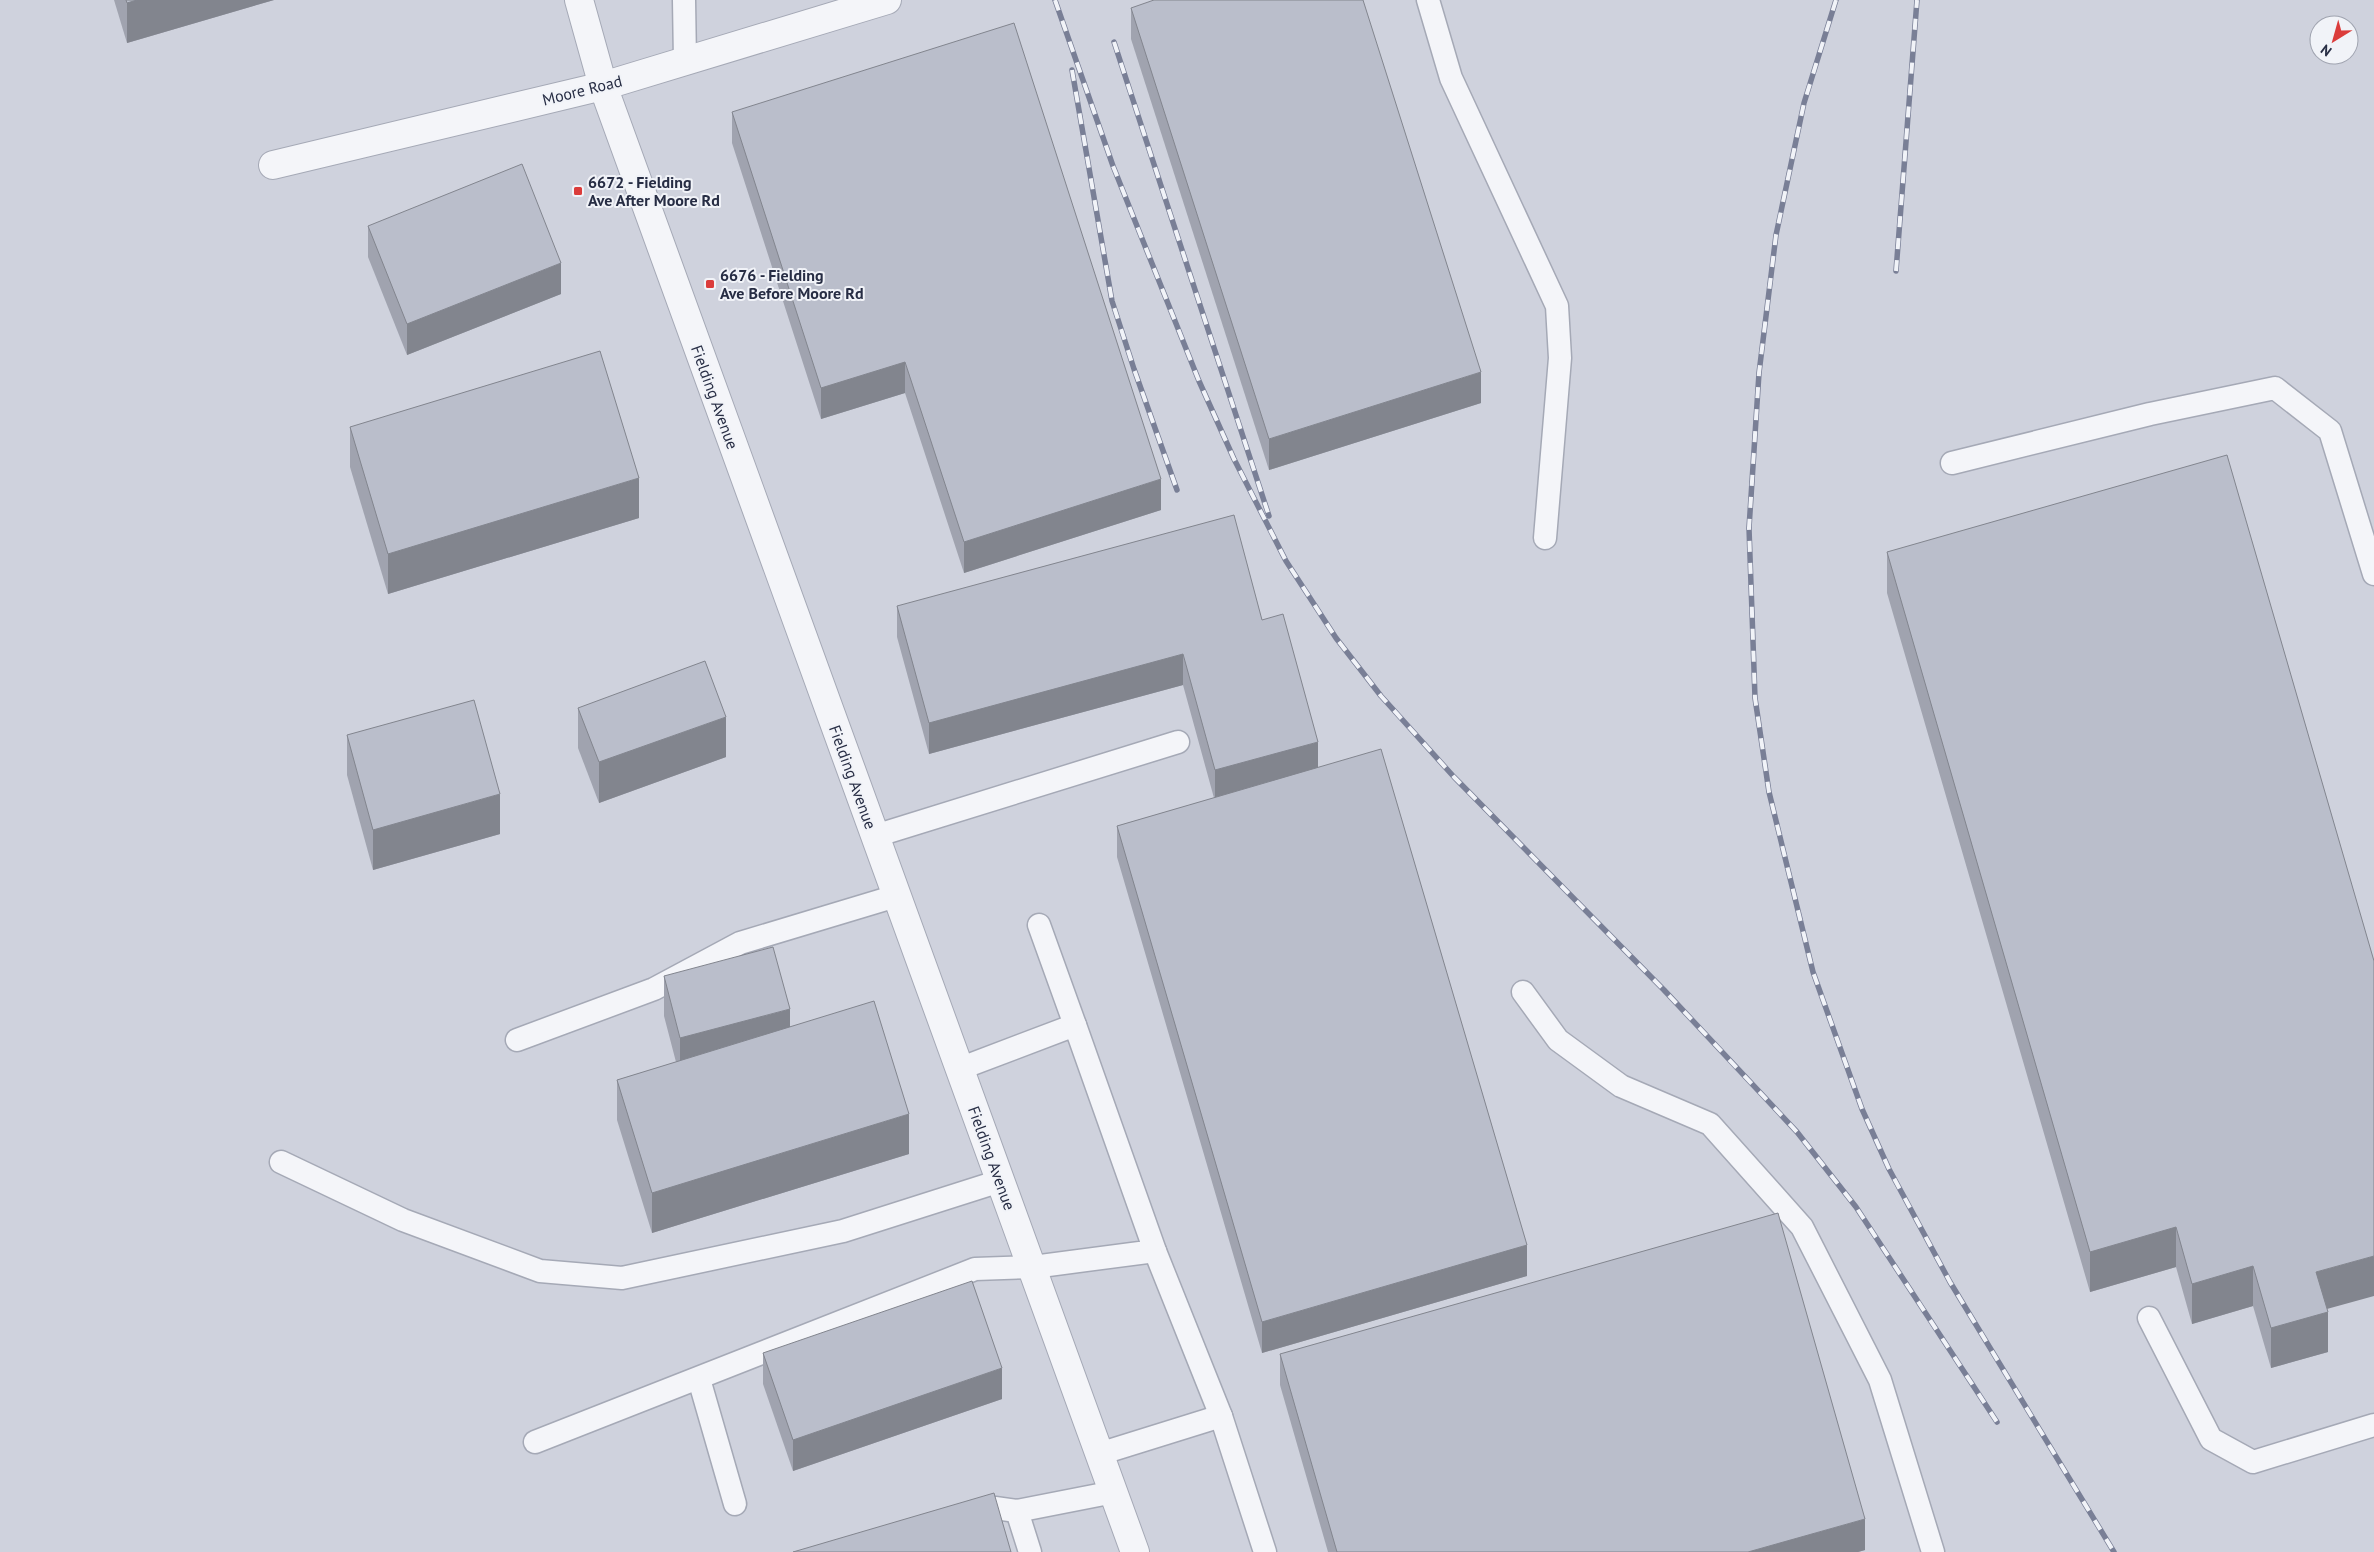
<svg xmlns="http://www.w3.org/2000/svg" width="2374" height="1552" viewBox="0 0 2374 1552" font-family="'PT Sans',sans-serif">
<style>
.built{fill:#cfd2dd;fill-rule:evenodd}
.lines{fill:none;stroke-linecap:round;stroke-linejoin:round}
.lane-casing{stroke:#a5a9b6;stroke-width:25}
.street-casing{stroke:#a5a9b6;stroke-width:30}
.lane{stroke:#f4f5f9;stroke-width:22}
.street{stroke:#f4f5f9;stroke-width:28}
.rail-casing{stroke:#797f96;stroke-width:5.5}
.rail{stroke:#f1f3f8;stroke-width:4;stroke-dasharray:11;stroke-linecap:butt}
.wall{fill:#a0a3af}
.shaded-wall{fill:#82858e}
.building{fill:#babecb;stroke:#82858e}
.poi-dot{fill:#db3c3b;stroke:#f1f3f8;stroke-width:2}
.labels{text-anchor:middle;stroke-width:4;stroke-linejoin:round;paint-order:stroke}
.street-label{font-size:16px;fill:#272d44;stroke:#f1f3f8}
.poi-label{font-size:16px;font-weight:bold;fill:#272d44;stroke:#f1f3f8;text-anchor:start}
</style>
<rect width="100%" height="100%" fill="#e1e3eb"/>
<!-- built -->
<path class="built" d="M0,0H2374V1552H0ZM2319,25H2349V55H2319Z"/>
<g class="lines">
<!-- lane casing -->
<g class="lane-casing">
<g id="lane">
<path d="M684,0L685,61"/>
<path d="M1428,0L1451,78L1557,306L1560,358L1545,538"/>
<path d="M1952,463L2150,414L2275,388L2330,431L2374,574"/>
<path d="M875,836L1178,742"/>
<path d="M1039,925L1075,1025"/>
<path d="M1523,992L1558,1040L1621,1086L1710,1124L1802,1227L1880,1380L1933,1552"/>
<path d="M517,1040L654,989L740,943L896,896"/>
<path d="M281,1162L403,1220L540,1271L622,1278L843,1231L1000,1181"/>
<path d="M1155,1251L1221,1416"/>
<path d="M2149,1318L2211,1439L2253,1462L2374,1425"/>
<path d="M699,1379L735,1504"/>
<path d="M535,1442L975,1269L1033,1267L1155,1251L1075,1025L959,1069"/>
<path d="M1099,1454L1221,1416L1265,1552"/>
<path d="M1017,1511L1030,1552"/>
<path d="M968,1516L995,1508L1017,1511L1114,1492"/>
</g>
</g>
<!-- street casing -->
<g class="street-casing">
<g id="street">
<path d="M579,0L603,86L1135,1552"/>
<path d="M273,165L603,86L887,0"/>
</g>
</g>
<!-- lane -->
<use href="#lane" class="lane"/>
<!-- street -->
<use href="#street" class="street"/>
<!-- rail casing -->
<g class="rail-casing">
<g id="rail">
<path d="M1055,0L1113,166L1199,381L1234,459L1286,561L1336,638L1381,696L1454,777L1664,990L1797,1132L1856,1207L1997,1422"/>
<path d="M1836,0L1804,103L1776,235L1759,373L1749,528L1755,698L1769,792L1813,972L1862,1109L1889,1169L1950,1282L2114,1552"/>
<path d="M1114,42L1269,516"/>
<path d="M1072,70L1112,301L1134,369L1177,490"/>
<path d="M1896,271L1917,0"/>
</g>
</g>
<!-- rail -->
<use href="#rail" class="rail"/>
</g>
<!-- wall -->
<g class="wall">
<path d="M114,0H274L127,43Z"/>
<path d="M1131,8L1481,403L1269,470L1131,39Z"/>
<path d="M732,112L1161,510L964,573L905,393L821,419L732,143Z"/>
<path d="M368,226L561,294L407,355L368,257Z"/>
<path d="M350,427L639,518L388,594L350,467Z"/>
<path d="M1887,552L2327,1309L2328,1352L2271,1368L2253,1306L2192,1324L2176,1267L2090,1292L1887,593Z"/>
<path d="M897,606L1262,620L1318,768L1527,1276L1262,1353L1117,857V826L1214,798L1183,685L929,754L897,637Z"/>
<path d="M578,708L726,757L599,803L578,748Z"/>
<path d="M347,735L500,834L373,870L347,775Z"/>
<path d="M664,976L790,1027L909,1154L652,1233L617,1120V1080L676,1062L664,1016Z"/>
<path d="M763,1353L1002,1399L793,1471L763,1384Z"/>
<path d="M1280,1354L1865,1550L1858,1552H1328L1280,1385Z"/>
</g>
<!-- shaded-wall -->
<g class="shaded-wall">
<path d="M137,0H274L127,43V3Z"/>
<path d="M561,263V294L407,355V324Z"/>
<path d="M905,362V393L821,419V388Z"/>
<path d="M1481,372V403L1269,470V439Z"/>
<path d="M639,478V518L388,594V554Z"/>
<path d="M1161,479V510L964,573V542Z"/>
<path d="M1183,654V685L929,754V723Z"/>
<path d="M726,717V757L599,803V762Z"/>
<path d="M1318,742V773L1215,801V770Z"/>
<path d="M500,794V834L373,870V830Z"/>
<path d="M790,1009V1049L680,1078V1038Z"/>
<path d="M909,1114V1154L652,1233V1193Z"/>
<path d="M2176,1227V1267L2090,1292V1252Z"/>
<path d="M1527,1245V1276L1262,1353V1322Z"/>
<path d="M2374,1256V1296L2316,1312V1272Z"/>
<path d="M2253,1266V1306L2192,1324V1284Z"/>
<path d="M2328,1312V1352L2271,1368V1328Z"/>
<path d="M1002,1368V1399L793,1471V1440Z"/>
<path d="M1865,1519V1550L1858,1552H1748Z"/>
</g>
<!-- building -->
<g class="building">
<path d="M126,0H137L127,3Z"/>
<path d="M1154,0H1363L1481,372L1269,439L1131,8Z"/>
<path d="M1014,23L1161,479L964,542L905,362L821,388L732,112Z"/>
<path d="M522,164L561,263L407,324L368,226Z"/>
<path d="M600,351L639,478L388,554L350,427Z"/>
<path d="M2227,455L2374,961V1256L2316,1272L2328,1312L2271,1328L2253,1266L2192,1284L2176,1227L2090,1252L1887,552Z"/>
<path d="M1234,515L1262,620L1283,614L1318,742L1215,770L1183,654L929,723L897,606Z"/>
<path d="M705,661L726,717L599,762L578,708Z"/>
<path d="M474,700L500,794L373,830L347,735Z"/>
<path d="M1381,749L1527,1245L1262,1322L1117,826Z"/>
<path d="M773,947L790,1009L680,1038L664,976Z"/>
<path d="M874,1001L909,1114L652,1193L617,1080Z"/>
<path d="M1778,1213L1865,1519L1748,1552H1337L1280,1354Z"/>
<path d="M972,1281L1002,1368L793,1440L763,1353Z"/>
<path d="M994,1493L1011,1552H793Z"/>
</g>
<!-- markers -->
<g class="poi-dot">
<rect x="573" y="186" width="10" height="10" rx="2.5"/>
<rect x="705" y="279" width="10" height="10" rx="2.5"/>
</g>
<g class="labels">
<!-- street labels -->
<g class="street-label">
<text transform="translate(582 90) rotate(-14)" y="6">Moore Road</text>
<text transform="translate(715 397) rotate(70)" y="6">Fielding Avenue</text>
<text transform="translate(853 777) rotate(70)" y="6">Fielding Avenue</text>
<text transform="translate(992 1158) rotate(70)" y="6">Fielding Avenue</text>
</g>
<!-- poi labels -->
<g class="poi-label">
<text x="588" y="188">6672 - Fielding<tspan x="588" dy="18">Ave After Moore Rd</tspan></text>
<text x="720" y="281">6676 - Fielding<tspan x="720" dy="18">Ave Before Moore Rd</tspan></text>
</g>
</g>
<!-- north arrow -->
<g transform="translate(2334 40) rotate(217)"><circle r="24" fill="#f1f3f8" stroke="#a0a4b0"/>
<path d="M0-4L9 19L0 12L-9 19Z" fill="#db3c3b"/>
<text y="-8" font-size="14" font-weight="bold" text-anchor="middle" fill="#272d44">N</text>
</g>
</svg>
